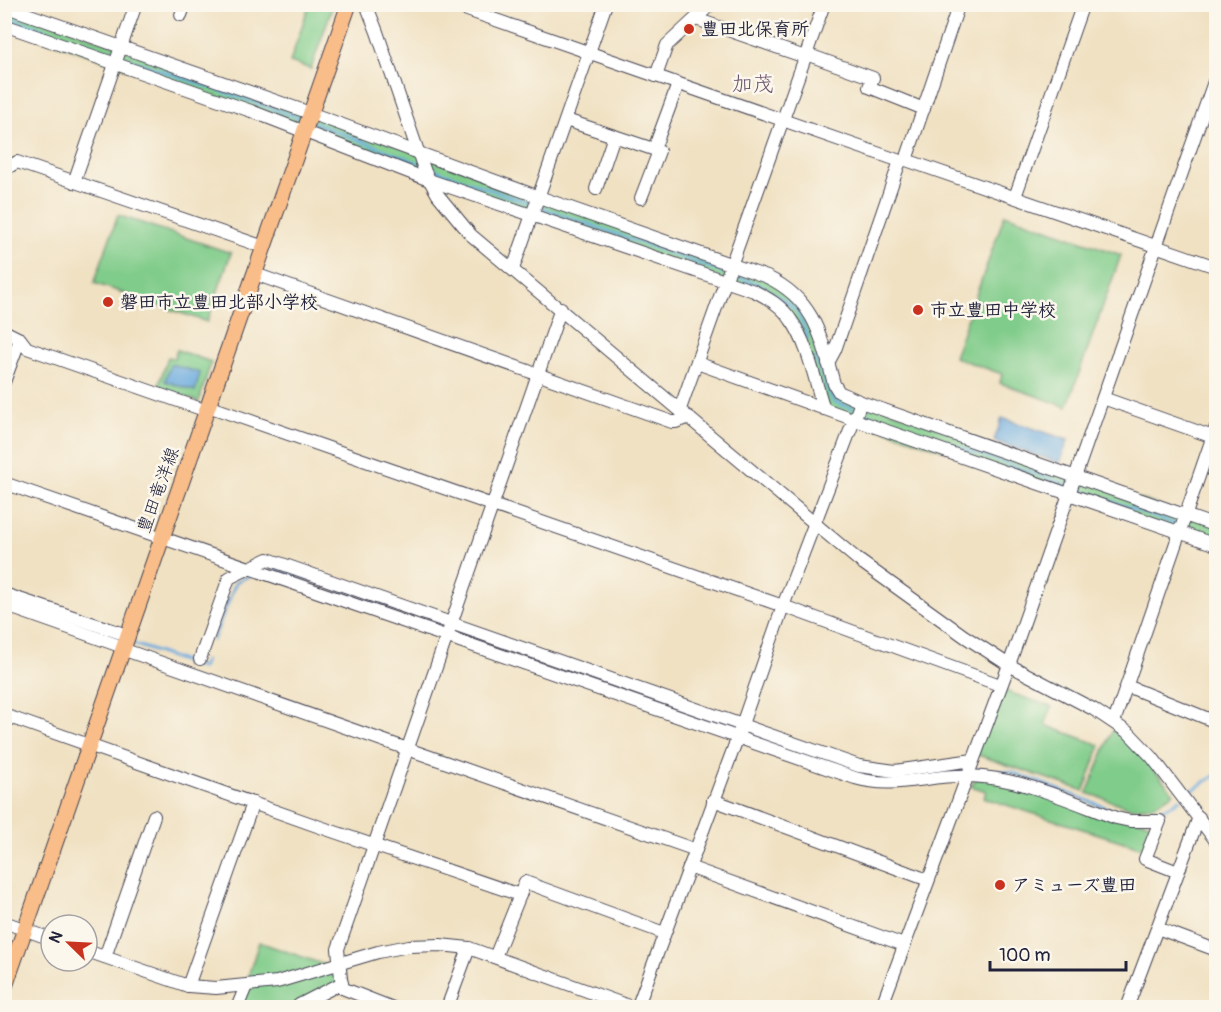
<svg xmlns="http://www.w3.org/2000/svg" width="1221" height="1012" viewBox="0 0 1221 1012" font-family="Pangolin,'Klee One',sans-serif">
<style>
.green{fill:#80cc8a;stroke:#517762;stroke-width:1.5}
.water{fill:#6baade;stroke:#46668c;stroke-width:1.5}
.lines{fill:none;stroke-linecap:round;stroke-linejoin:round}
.stream{stroke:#6baade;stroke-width:3}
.minor-casing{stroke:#413f4f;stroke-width:14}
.major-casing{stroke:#413f4f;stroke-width:17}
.minor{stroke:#fff;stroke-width:12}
.major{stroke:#f8bd89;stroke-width:15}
.poi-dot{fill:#c8321e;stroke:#fbf7ec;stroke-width:2}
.labels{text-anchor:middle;stroke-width:5;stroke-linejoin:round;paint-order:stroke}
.poi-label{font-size:18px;font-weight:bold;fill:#22223b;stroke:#fbf7ec;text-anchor:start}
.street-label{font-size:18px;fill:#22223b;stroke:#fbf7ec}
.quarter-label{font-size:21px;fill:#6a516c;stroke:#fbf7ec}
</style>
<rect width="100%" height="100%" fill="#fbf7ec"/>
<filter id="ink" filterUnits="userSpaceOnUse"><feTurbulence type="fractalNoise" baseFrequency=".0167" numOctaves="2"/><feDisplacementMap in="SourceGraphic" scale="12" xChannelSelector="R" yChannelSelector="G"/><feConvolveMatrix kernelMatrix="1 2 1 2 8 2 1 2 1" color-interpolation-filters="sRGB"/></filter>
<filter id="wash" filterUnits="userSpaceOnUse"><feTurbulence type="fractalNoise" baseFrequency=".008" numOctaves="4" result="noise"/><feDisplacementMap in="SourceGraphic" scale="24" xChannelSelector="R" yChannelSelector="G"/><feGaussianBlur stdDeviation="1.35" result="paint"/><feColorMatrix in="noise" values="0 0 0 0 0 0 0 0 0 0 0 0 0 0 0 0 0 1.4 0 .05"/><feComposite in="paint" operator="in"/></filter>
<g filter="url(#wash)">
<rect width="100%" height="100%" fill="#f0e1c2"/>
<!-- green -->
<g class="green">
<path d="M309,5H333L311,69L290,62Z"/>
<path d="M5,6L758,274L797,296L839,392L1216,526V544L824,409L811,369L780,307L754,291L5,25Z"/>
<path d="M1005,214L1121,255L1067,407L1000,383L1002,374L954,357Z"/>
<path d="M118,215L231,253L207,322L94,283Z"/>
<path d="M177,350L211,362L199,402L158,387L168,357L174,358Z"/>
<path d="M999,689L1052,707L1045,725L1100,745L1084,791L975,754Z"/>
<path d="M1113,729L1149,764L1174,793L1153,806L1132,808L1087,793Z"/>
<path d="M977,777L1158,825L1143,848L984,798L986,791L971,786Z"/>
<path d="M259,942L331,967L340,964L342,983L294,1007L238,1008Z"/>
</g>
<!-- water -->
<g class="water">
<path d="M171,364L200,373L195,391L165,381Z"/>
<path d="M1002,418L1068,440L1060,463L994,441Z"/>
</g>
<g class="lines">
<!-- stream -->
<g class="stream">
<path d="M4,16L116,55"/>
<path d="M122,57L303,119"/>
<path d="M312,122L418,163"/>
<path d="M427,167L531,204"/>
<path d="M537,206L726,273"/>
<path d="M732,275L763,286L797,310L808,338"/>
<path d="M815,358L833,401L853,409"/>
<path d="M859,412L1068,485"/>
<path d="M1074,488L1178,525"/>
<path d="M1185,527L1216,538"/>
<path d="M263,569L270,566L446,628"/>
<path d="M453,631L650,701"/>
<path d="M213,640L236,582L255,573"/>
<path d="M131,643L202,668L205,661"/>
<path d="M973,769L1011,772L1121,813C1145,816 1160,814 1180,799"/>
<path d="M1185,795L1216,775"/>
</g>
</g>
</g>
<g filter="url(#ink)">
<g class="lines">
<!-- minor casing -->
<g class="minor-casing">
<g id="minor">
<path d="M366,4L377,32L425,172L438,195L471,235L857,559L964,636L1009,665L1093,709L1129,733L1152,757L1216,841"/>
<path d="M450,4L900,161L906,160L1216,267"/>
<path d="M4,6L310,113L539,197L767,277C815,300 821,336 834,384L839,392L861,402L1216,526"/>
<path d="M181,15L185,4"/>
<path d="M696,19L805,57"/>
<path d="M4,25L251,111L429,180L754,291C768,298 782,306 791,320C808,343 815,382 824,409"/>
<path d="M806,54L873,78L869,87L924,109"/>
<path d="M656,76L667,45L711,4"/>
<path d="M566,120L659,151L641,198"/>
<path d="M654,149L678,84"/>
<path d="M906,160L959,4"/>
<path d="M4,170L17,162L264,247"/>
<path d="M74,182L136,4"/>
<path d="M596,189L614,136"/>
<path d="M1015,197L1083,4"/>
<path d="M513,269L606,4"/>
<path d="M255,274L672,422H676L689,417"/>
<path d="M4,331L20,339L27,348L207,411"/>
<path d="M697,363L861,422L1216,545"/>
<path d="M828,363L835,350L900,161"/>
<path d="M4,382L20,339"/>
<path d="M1103,398L1213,437"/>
<path d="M208,406L783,606L1000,685"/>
<path d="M680,409L824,4"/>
<path d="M4,483L855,778C897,790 929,774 970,776C1021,778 1068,800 1116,818L1130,821H1160L1145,859L1178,872"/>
<path d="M4,594L127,635"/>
<path d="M4,605L123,647"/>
<path d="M122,649L696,850"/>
<path d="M200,659L229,578L268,559L859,766L895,771L973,760"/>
<path d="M1127,686L1216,722"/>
<path d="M4,715L320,827L520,895L495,957"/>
<path d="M1114,722L1216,427"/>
<path d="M713,800L928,880"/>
<path d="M689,867L904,945"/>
<path d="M520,895L525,882L664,933"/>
<path d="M4,922L51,939"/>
<path d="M1157,928L1216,950"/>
<path d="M87,951L188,986L216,988L277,982L378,952L409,946L440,945L469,948L634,1008"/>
<path d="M105,957L154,816"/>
<path d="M188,986L253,803"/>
<path d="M237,1008L246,986"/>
<path d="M298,1008L299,1005L342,983"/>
<path d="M393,1008L342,988L338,949L561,308"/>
<path d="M447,1008L469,948"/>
<path d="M637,1008L737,739L783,606L861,402"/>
<path d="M881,1008L1010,662L1216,76"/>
<path d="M1127,1008L1199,817"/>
</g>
</g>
<!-- major casing -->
<g class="major-casing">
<path id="major" d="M4,989L349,4"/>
</g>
<!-- minor -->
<use href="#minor" class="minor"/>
<!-- major -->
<use href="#major" class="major"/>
</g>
</g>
<!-- markers -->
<g class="poi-dot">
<circle cx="689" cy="29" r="6"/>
<circle cx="108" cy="302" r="6"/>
<circle cx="918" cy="310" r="6"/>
<circle cx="1000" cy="885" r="6"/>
</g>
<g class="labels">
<!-- poi labels -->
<g class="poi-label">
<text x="701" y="35">豊田北保育所</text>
<text x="120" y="308">磐田市立豊田北部小学校</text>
<text x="930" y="316">市立豊田中学校</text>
<text x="1012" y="891">アミューズ豊田</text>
</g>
<!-- street labels -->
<g class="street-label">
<text transform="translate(158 490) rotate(-70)" y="6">豊田竜洋線</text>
</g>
<!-- quarter labels -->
<g class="quarter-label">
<text x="753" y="91">加茂</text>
</g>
</g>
<!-- margin -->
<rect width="1221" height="1012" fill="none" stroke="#fbf7ec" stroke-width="24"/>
<!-- north arrow -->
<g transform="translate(69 943) rotate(294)"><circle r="28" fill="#fbf7ec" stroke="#a4a2a5" stroke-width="1.5"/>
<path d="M0-4.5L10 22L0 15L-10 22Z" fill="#c8321e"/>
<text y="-9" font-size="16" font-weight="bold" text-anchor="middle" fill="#22223b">N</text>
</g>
<!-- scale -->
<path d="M990 961v9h136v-9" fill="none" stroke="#22223b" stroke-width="3"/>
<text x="999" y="961" font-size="18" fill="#22223b" stroke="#fbf7ec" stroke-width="4.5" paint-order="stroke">100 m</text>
</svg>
